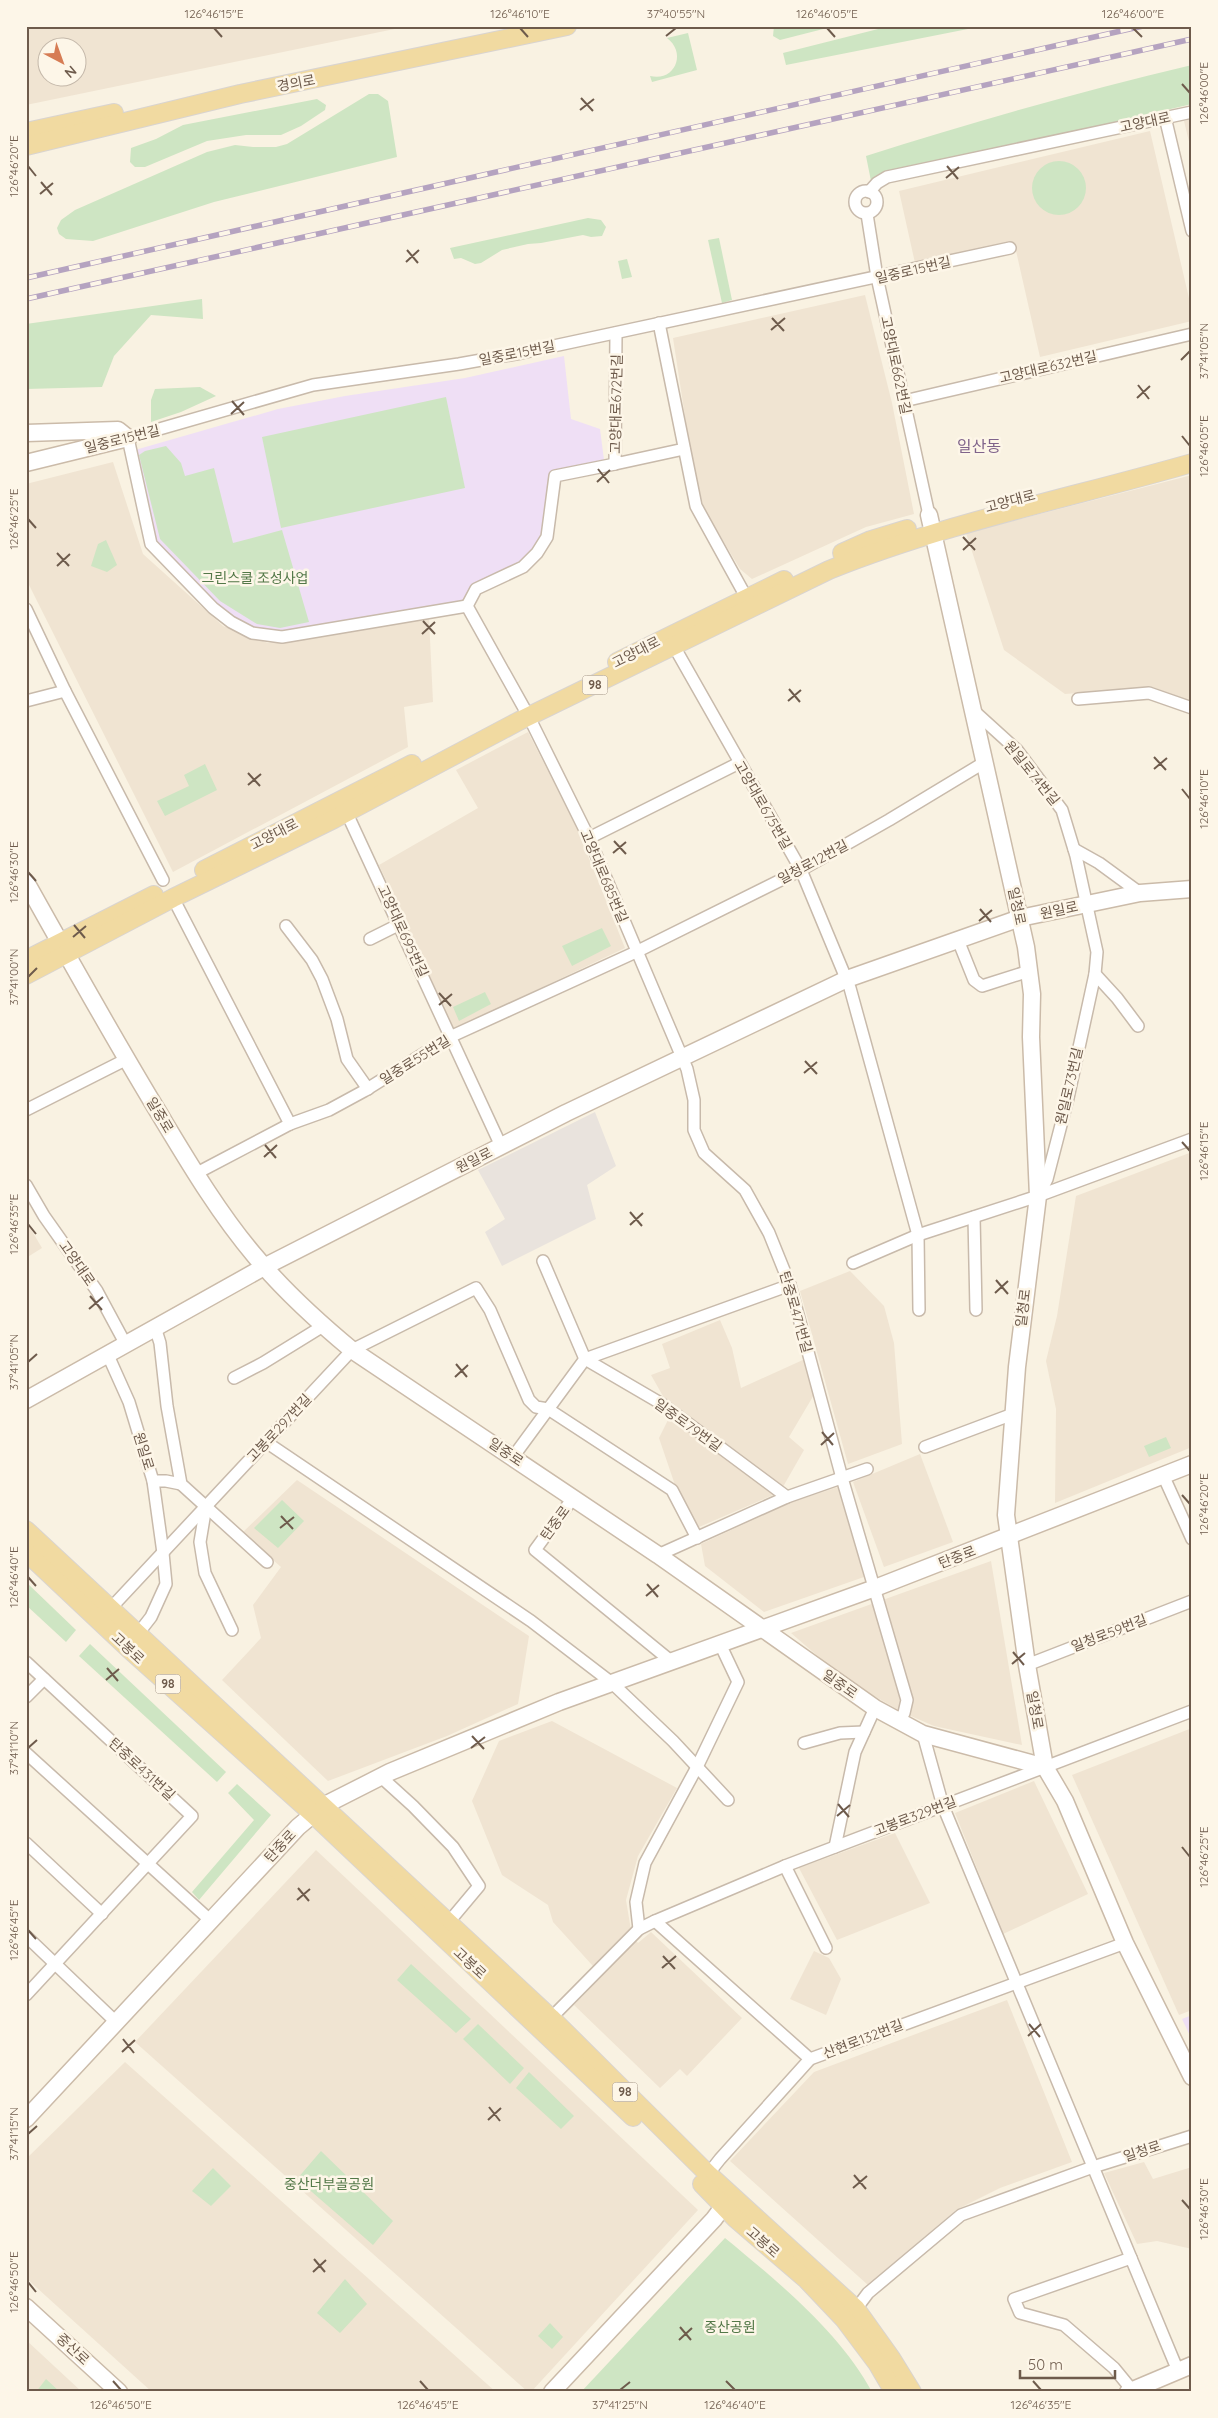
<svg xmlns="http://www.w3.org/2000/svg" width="1218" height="2418" viewBox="0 0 1218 2418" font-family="Quicksand,'Noto Sans KR',sans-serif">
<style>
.residential{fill:#f0e4d2;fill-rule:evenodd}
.industrial{fill:#e9e3dd}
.education{fill:#efdff5}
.green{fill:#cee5c3}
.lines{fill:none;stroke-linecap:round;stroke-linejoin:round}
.street-casing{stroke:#c8baab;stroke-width:14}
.secondary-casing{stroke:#cbbba9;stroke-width:19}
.primary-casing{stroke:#d9d4d0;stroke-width:20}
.street{stroke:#fff;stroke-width:11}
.secondary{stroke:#fff;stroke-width:16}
.primary{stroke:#f1daa1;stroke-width:18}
.rail-casing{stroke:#b5a3c0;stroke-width:5.5}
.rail{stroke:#fdf6e8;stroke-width:4;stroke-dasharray:11;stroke-linecap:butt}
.ticks{fill:none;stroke:#6e5b4c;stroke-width:2}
.labels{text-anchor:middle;stroke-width:5;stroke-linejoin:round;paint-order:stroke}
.shield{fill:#fdf6e8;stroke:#998a7b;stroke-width:1}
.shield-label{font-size:12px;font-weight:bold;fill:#6e5b4c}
.street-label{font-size:14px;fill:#6e5b4c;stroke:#fdf6e8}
.park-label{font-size:14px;fill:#537848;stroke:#fdf6e8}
.quarter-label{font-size:16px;fill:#80648b;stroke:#fdf6e8}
.neatline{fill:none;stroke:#6e5b4c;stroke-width:2}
.ticks-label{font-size:12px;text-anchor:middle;fill:#6e5b4c}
</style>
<rect width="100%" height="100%" fill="#f9f2e2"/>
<!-- residential -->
<g class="residential">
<path d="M26,26H409L26,105ZM48,48H78V78H48Z"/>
<path d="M1192,119V154L1184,121Z"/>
<path d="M1150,131L1192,311V321L1040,357L1014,242L915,263L899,191Z"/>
<path d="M865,295L892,403L914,514L866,527L752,579L740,569L704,509L690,449L673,338Z"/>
<path d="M113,462L143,554L223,626L268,643L429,618L433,702L404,707L408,747L173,872L26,579V484Z"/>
<path d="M1192,475V702L1153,687L1065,694L1004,650L966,533Z"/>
<path d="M528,732L576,826L625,948L454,1029L379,865L478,808L456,770Z"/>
<path d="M1192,1152V1447L1055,1503L1056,1409L1046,1361L1057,1316L1076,1196Z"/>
<path d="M26,1221L42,1248L26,1258Z"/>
<path d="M850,1271L884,1306L894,1343L902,1444L848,1464L800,1291Z"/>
<path d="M720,1320L732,1348L741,1388L805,1359L815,1393L789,1437L804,1450L780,1492L699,1527L675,1485L659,1438L672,1412L651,1375L670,1368L662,1344Z"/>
<path d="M920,1454L953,1542L884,1567L853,1482Z"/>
<path d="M297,1480L529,1636L518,1704L447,1736L328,1781L222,1680L261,1638L253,1605L281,1567L242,1533Z"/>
<path d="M838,1487L864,1577L764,1612L705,1566L701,1544L792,1502Z"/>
<path d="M991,1561L1022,1745L934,1726L904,1713L867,1692L828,1665L791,1633Z"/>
<path d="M552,1721L677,1788L638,1856L626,1900L632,1936L638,1943L651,1932L742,2018L687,2076L680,2069L660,2088L574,2005L602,1976L553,1922L548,1905L502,1875L472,1801L499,1741Z"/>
<path d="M1192,1728V2010L1179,2015L1072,1775Z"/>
<path d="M1034,1781L1088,1894L1003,1934L955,1813Z"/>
<path d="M895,1833L930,1903L837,1940L799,1868Z"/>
<path d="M316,1850L698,2210L531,2392H528L135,2042Z"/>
<path d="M814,1951L829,1958L841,1979L826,2015L790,1999Z"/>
<path d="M1007,2000L1072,2162L1000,2188L956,2210L868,2285L730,2161L814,2072Z"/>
<path d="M125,2062L496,2392H152L26,2278V2159Z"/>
<path d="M1144,2162L1153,2179L1192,2167V2249L1157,2241L1137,2244L1104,2173Z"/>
<path d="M26,2340L82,2392H26Z"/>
</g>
<!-- industrial -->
<path class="industrial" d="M595,1112L616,1166L587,1185L596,1219L502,1266L485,1232L505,1219L478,1170Z"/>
<!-- education -->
<g class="education">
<path d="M564,356L571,419L600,429L604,460L549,474L542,536L534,549L520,564L464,601L283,633L255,628L235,618L217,605L156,542L135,450L278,409L345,396L465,378Z"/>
<path d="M1192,2015V2040L1182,2019Z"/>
</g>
<!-- green -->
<g class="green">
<path d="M774,26H835L780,40L773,36Z"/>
<path d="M890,26H983L786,65L783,53Z"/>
<path d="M688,33L697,70L652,82L650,76C675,82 687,53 667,38Z"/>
<path d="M1192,65V104L887,175L871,181L866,156C974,122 1081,91 1192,65Z"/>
<path d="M369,94H378L388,101L397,157L214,202L93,241L66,239L59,234L57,228L61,220L75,210L207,152L235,145L253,147H276L287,144Z"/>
<path d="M317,99L326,105L325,110L301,126L281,135H246L207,141L145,167H135L130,162L131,148L156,139L183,125Z"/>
<circle cx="1059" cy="188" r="27"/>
<path d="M588,218L601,220L606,227L602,236L591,237L583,235L541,243L528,244L502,250L481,263L475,264L461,258L454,259L450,248Z"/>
<path d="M719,238L732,300L722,303L708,240Z"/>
<path d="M627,259L632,277L622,279L618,261Z"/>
<path d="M202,299L203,319L151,315L114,356L102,387L26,389V324Z"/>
<path d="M200,387L216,396L181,412L151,422V400L155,389Z"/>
<path d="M446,397L465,488L281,528L262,437Z"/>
<path d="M166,446L181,463L185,476L214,468L233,543L282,530L309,622L280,628L257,624L220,601L160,539L139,455L145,451Z"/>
<path d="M106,540L117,565L107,572L91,566L98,544Z"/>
<path d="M205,764L217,790L165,816L157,801L189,786L184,775Z"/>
<path d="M602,928L611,946L572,966L562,946Z"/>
<path d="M485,992L491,1004L459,1021L453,1007Z"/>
<path d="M1166,1437L1171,1448L1149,1457L1144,1446Z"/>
<path d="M282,1500L304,1521L278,1548L254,1528Z"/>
<path d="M26,1582L76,1630L66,1642L26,1605Z"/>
<path d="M90,1644L226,1772L217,1782L79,1656Z"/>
<path d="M237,1784L271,1815L199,1900L192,1892L254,1820L228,1793Z"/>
<path d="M411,1964L471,2019L456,2033L397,1980Z"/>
<path d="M478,2024L524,2068L510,2084L463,2039Z"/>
<path d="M529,2072L574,2116L561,2129L516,2088Z"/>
<path d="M321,2151L393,2221L373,2245L297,2179Z"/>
<path d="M213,2168L231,2186L211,2206L192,2191Z"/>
<path d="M725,2238C777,2281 840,2332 872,2392H581Z"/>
<path d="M345,2279L367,2304L340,2333L317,2313Z"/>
<path d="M550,2323L563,2337L552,2349L538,2336Z"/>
<path d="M46,2379L60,2392H36Z"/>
</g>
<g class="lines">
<!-- street casing -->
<g class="street-casing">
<g id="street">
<path d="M1165,117L1192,231"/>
<circle cx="866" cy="202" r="11"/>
<path d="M869,192L877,183L887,177L1192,112"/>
<path d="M867,214L877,277L929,515"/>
<path d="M659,323L696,506L750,604"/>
<path d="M616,333L615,464L684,449"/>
<path d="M904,401L1192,334"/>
<path d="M467,606L282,637L252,633L231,622L213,608L151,544L128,438L313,385L459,364L521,353L1010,248"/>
<path d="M467,606L529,717L589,838L687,1069L694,1100V1130L704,1153L745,1190L769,1233L790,1285L842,1478L907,1700L904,1713L899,1721"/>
<path d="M467,606L476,589L523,567L537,553L547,537L555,476L615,464"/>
<path d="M26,609L65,691L163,880"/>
<path d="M671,641L801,870L850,988L918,1235L919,1310"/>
<path d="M1078,699L1149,693L1192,708"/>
<path d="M26,701L65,691"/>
<path d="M974,711L1017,750L1062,810L1076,856L1097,952L1095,974L1068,1098L1047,1179L1039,1195"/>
<path d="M344,807L501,1146"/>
<path d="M589,838L739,763"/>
<path d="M1074,849L1099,863L1140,893"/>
<path d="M173,898L290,1124"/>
<path d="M286,926L312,960L322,979L337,1019L347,1059L368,1089"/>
<path d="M370,939L400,924"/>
<path d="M958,940L974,980L982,986L1029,971"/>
<path d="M1095,974L1117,998L1138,1026"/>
<path d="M26,1110L127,1059"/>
<path d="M197,1173L290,1124L329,1110L364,1091L452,1036L636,952L801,870L889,820L985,762"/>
<path d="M26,1185L44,1216L97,1291L125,1343"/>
<path d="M974,1217L976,1310"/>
<path d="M543,1261L585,1359L662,1404L787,1497"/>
<path d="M853,1263L918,1235L1038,1196L1192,1139"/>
<path d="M155,1327L160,1343L167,1406L181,1484L267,1562"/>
<path d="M107,1353L129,1402L153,1481L163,1553L166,1584L151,1617L137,1635"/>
<path d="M234,1378L263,1363L323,1326"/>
<path d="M266,1442L531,1621L612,1683L673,1741L728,1800"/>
<path d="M925,1447L1013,1414"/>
<path d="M513,1457L585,1359L790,1285"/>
<path d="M1163,1475L1192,1539"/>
<path d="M153,1481H166L181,1484"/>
<path d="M573,1498L535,1550L672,1662"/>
<path d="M206,1506L200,1542L205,1573L232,1630"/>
<path d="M658,1555L787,1497L867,1469"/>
<path d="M110,1609L352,1350L476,1288L490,1310L529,1400L536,1407L548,1409L672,1490L697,1538"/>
<path d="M26,1662L192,1816L26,1995"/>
<path d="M1027,1665L1192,1601"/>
<path d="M26,1697L44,1679"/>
<path d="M923,1734L943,1806L1178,2371"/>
<path d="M804,1743L840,1733L864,1732"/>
<path d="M26,1753L211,1921"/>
<path d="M381,1777L413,1806L453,1847L479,1886L448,1923"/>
<path d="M26,1843L102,1914"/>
<path d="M835,1847L855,1752L875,1708"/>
<path d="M785,1866L826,1948"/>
<path d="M655,1921L810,2059"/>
<path d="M639,1929L636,1902L645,1863L697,1767L738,1682L720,1644"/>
<path d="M26,1936L117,2023"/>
<path d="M551,2018L639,1929L655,1921L785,1866L1192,1711"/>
<path d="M705,2178L720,2159L810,2059L1125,1943"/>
<path d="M1131,2258L1014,2299L1020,2313L1064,2325L1114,2368L1132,2390"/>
<path d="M856,2309L868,2293L961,2215L1093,2167L1192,2136"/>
</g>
</g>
<!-- secondary casing -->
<g class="secondary-casing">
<g id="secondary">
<path d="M26,433L118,430L128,438"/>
<path d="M26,463L128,438"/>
<path d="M929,515L1026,947L1032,994L1031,1037L1038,1196L1017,1367L1006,1515L1027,1665L1045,1767L1065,1801L1125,1943L1192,2077"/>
<path d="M26,882C68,957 110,1032 154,1105C185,1156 216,1210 255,1256C284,1291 317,1321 352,1350L658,1555L875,1708L923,1734L1045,1767"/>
<path d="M26,1400L264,1267L566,1113L847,979L1020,918L1140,893L1192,889"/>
<path d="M26,2119L298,1827L323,1806L390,1772L559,1702L875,1588L1192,1464"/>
<path d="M26,2307L119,2392"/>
<path d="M552,2392L714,2219L731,2196"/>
<path d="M1128,2392L1192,2365"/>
</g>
</g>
<!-- primary casing -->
<g class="primary-casing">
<g id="primary">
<path d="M26,132L114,113"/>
<path d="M26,146L240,94L567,26"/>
<path d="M842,553L871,540L907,529"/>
<path d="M617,662L784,580"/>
<path d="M204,870L412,764"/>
<path d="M26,960L154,895"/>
<path d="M26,975L173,898L334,819L519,721L829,570C946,523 1070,498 1192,463"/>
<path d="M26,1530L551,2018L708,2174L856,2309L891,2358L912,2392"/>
<path d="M26,1552L128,1648L313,1814L633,2117"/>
<path d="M702,2184L736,2219L807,2280L844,2319L877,2363L894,2392"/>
</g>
</g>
<!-- street -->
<use href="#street" class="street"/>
<!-- secondary -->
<use href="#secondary" class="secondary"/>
<!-- primary -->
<use href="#primary" class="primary"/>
<!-- rail casing -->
<g class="rail-casing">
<g id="rail">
<path d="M26,278L1143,26"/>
<path d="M26,299L1192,39"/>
</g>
</g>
<!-- rail -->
<use href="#rail" class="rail"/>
</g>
<!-- ticks -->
<path class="ticks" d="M214,28L222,37M520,28L528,37M827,28L835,37M1133,28L1142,37M666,36L676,28M1182,84L1190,93M581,98L593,111M580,110L594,99M28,166L36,176M947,166L958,179M946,178L959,167M41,182L52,195M40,194L53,183M407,250L418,263M406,262L419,250M772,318L784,331M771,330L785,318M1181,360L1190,351M1138,385L1149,399M1137,398L1150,386M232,401L244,415M231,414L244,402M1182,436L1190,446M598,469L609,483M597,482L610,470M28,519L36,528M963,537L975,550M963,550L976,538M57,553L69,566M57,566L70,554M423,621L435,634M422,634L435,622M789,689L800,702M788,701L801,690M1154,757L1166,770M1154,769L1167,758M248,773L260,786M248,785L261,774M1182,789L1190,799M614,841L626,854M613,853L626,842M28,872L36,881M980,909L991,922M979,921L992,910M74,925L85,938M73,937L86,926M28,977L37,968M439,993L451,1006M439,1005L452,994M805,1061L817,1074M804,1073L817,1062M1182,1142L1190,1151M265,1145L276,1158M264,1157L277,1145M630,1212L642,1226M28,1224L36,1234M630,1225L643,1213M996,1280L1008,1294M995,1293L1008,1281M90,1296L102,1310M89,1309L103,1297M28,1362L37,1354M456,1364L467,1377M455,1377L468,1365M822,1432L833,1445M821,1445L834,1433M1182,1495L1190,1504M281,1516L293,1529M280,1528L294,1517M28,1577L36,1586M647,1584L658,1597M646,1596L659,1585M1013,1652L1024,1665M1012,1664L1025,1653M107,1668L118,1681M106,1680L119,1669M472,1736L484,1749M28,1748L37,1740M471,1748L485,1737M838,1804L849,1817M837,1816L850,1805M1182,1847L1190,1857M298,1888L309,1901M297,1900L310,1889M28,1930L36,1939M663,1956L675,1969M662,1968L676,1956M1029,2024L1040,2037M1028,2036L1041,2024M123,2039L134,2053M122,2052L135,2040M489,2107L500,2121M488,2120L501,2108M28,2134L37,2126M854,2175L866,2189M853,2188L867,2176M1182,2200L1190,2209M314,2259L325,2272M313,2272L326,2260M28,2282L36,2292M680,2327L691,2340M679,2340L692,2328M113,2381L121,2390M420,2381L428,2390M726,2381L735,2390M1033,2381L1041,2390M620,2390L630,2382"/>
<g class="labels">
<!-- shield labels -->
<g class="shield">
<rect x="582.5" y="675.5" width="25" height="19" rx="4"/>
<rect x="155.5" y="1674.5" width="25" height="19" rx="4"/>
<rect x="612.5" y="2082.5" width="25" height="19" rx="4"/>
</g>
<g class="shield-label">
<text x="595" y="689">98</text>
<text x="168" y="1688">98</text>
<text x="625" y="2096">98</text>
</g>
<!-- street labels -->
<g class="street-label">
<text transform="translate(296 83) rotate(-11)" y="5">경의로</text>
<text transform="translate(1145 122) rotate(-12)" y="5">고양대로</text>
<text transform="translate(913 270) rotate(-13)" y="5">일중로15번길</text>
<text transform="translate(517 353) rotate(-11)" y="5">일중로15번길</text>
<text transform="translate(896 365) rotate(78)" y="5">고양대로662번길</text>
<text transform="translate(1048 367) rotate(-13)" y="5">고양대로632번길</text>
<text transform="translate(616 404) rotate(-89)" y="5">고양대로672번길</text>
<text transform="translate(122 439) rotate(-14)" y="5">일중로15번길</text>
<text transform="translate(1010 501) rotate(-15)" y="5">고양대로</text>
<text transform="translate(636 652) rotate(-27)" y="5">고양대로</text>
<text transform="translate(1032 773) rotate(51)" y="5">원일로74번길</text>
<text transform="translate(763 805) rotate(60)" y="5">고양대로675번길</text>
<text transform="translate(274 834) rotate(-27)" y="5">고양대로</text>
<text transform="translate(813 862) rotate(-28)" y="5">일청로12번길</text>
<text transform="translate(604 876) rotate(67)" y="5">고양대로685번길</text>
<text transform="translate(1017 906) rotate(78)" y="5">일청로</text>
<text transform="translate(1059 910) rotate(-12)" y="5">원일로</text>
<text transform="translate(403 931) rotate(65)" y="5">고양대로695번길</text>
<text transform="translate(415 1060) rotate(-32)" y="5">일중로55번길</text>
<text transform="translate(1069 1086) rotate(-77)" y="5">원일로73번길</text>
<text transform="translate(160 1115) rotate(59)" y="5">일중로</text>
<text transform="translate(474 1160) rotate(-27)" y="5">원일로</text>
<text transform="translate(77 1263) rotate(55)" y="5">고양대로</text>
<text transform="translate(1023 1308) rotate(-83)" y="5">일청로</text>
<text transform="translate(796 1312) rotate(74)" y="5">탄중로471번길</text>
<text transform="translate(688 1425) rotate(36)" y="5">일중로79번길</text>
<text transform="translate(279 1428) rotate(-47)" y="5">고봉로297번길</text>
<text transform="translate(144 1451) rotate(73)" y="5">원일로</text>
<text transform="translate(506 1452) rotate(34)" y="5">일중로</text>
<text transform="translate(555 1523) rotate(-54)" y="5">탄중로</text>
<text transform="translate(957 1557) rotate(-21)" y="5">탄중로</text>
<text transform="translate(1109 1633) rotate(-21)" y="5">일청로59번길</text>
<text transform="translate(128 1648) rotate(43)" y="5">고봉로</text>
<text transform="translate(840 1684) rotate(35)" y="5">일중로</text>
<text transform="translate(1035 1710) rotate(80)" y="5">일청로</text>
<text transform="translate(142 1769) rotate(43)" y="5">탄중로431번길</text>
<text transform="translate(915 1816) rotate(-21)" y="5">고봉로329번길</text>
<text transform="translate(280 1846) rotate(-47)" y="5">탄중로</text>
<text transform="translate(470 1963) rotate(43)" y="5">고봉로</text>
<text transform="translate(863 2039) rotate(-21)" y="5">산현로132번길</text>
<text transform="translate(1142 2151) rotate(-18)" y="5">일청로</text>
<text transform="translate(763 2242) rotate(41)" y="5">고봉로</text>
<text transform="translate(73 2349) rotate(43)" y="5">중산로</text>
</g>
<!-- park labels -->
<g class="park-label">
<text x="255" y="583">그린스쿨 조성사업</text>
<text x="329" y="2189">중산더부골공원</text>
<text x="730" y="2332">중산공원</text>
</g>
<!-- quarter labels -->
<g class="quarter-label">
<text x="979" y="452">일산동</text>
</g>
</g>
<!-- border -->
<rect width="1218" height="2418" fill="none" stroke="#fdf6e8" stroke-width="55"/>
<!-- north arrow -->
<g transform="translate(62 62) rotate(139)"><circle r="24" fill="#fdf6e8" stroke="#c4b8aa"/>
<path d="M0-4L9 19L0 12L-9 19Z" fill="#d67c54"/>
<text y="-8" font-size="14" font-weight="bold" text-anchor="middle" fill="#6e5b4c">N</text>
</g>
<!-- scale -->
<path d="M1020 2370v8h95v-8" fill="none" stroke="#6e5b4c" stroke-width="2.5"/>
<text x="1028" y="2370" font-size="15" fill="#6e5b4c" stroke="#fdf6e8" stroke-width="4" paint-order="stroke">50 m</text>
<rect x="28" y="28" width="1162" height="2362" class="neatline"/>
<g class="ticks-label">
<text x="214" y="18">126°46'15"E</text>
<text x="520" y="18">126°46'10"E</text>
<text x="676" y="18">37°40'55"N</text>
<text x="827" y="18">126°46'05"E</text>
<text x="1133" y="18">126°46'00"E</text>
<text transform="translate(1204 93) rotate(-90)" y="4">126°46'00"E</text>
<text transform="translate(14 166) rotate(-90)" y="4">126°46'20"E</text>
<text transform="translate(1204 351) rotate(-90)" y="4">37°41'05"N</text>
<text transform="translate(1204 446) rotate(-90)" y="4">126°46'05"E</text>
<text transform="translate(14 519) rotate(-90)" y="4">126°46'25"E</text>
<text transform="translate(1204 799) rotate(-90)" y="4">126°46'10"E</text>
<text transform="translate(14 872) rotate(-90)" y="4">126°46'30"E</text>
<text transform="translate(14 977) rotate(-90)" y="4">37°41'00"N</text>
<text transform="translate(1204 1151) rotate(-90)" y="4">126°46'15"E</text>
<text transform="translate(14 1224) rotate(-90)" y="4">126°46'35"E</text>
<text transform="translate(14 1362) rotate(-90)" y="4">37°41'05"N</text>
<text transform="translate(1204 1504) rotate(-90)" y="4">126°46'20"E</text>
<text transform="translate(14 1577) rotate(-90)" y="4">126°46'40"E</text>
<text transform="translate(14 1748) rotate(-90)" y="4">37°41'10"N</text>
<text transform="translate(1204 1857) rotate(-90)" y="4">126°46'25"E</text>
<text transform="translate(14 1930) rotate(-90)" y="4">126°46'45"E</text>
<text transform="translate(14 2134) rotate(-90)" y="4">37°41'15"N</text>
<text transform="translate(1204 2209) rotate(-90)" y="4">126°46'30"E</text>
<text transform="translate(14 2282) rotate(-90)" y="4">126°46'50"E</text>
<text x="121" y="2409">126°46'50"E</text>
<text x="428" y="2409">126°46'45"E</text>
<text x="620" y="2409">37°41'25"N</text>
<text x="735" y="2409">126°46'40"E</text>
<text x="1041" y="2409">126°46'35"E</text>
</g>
</svg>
